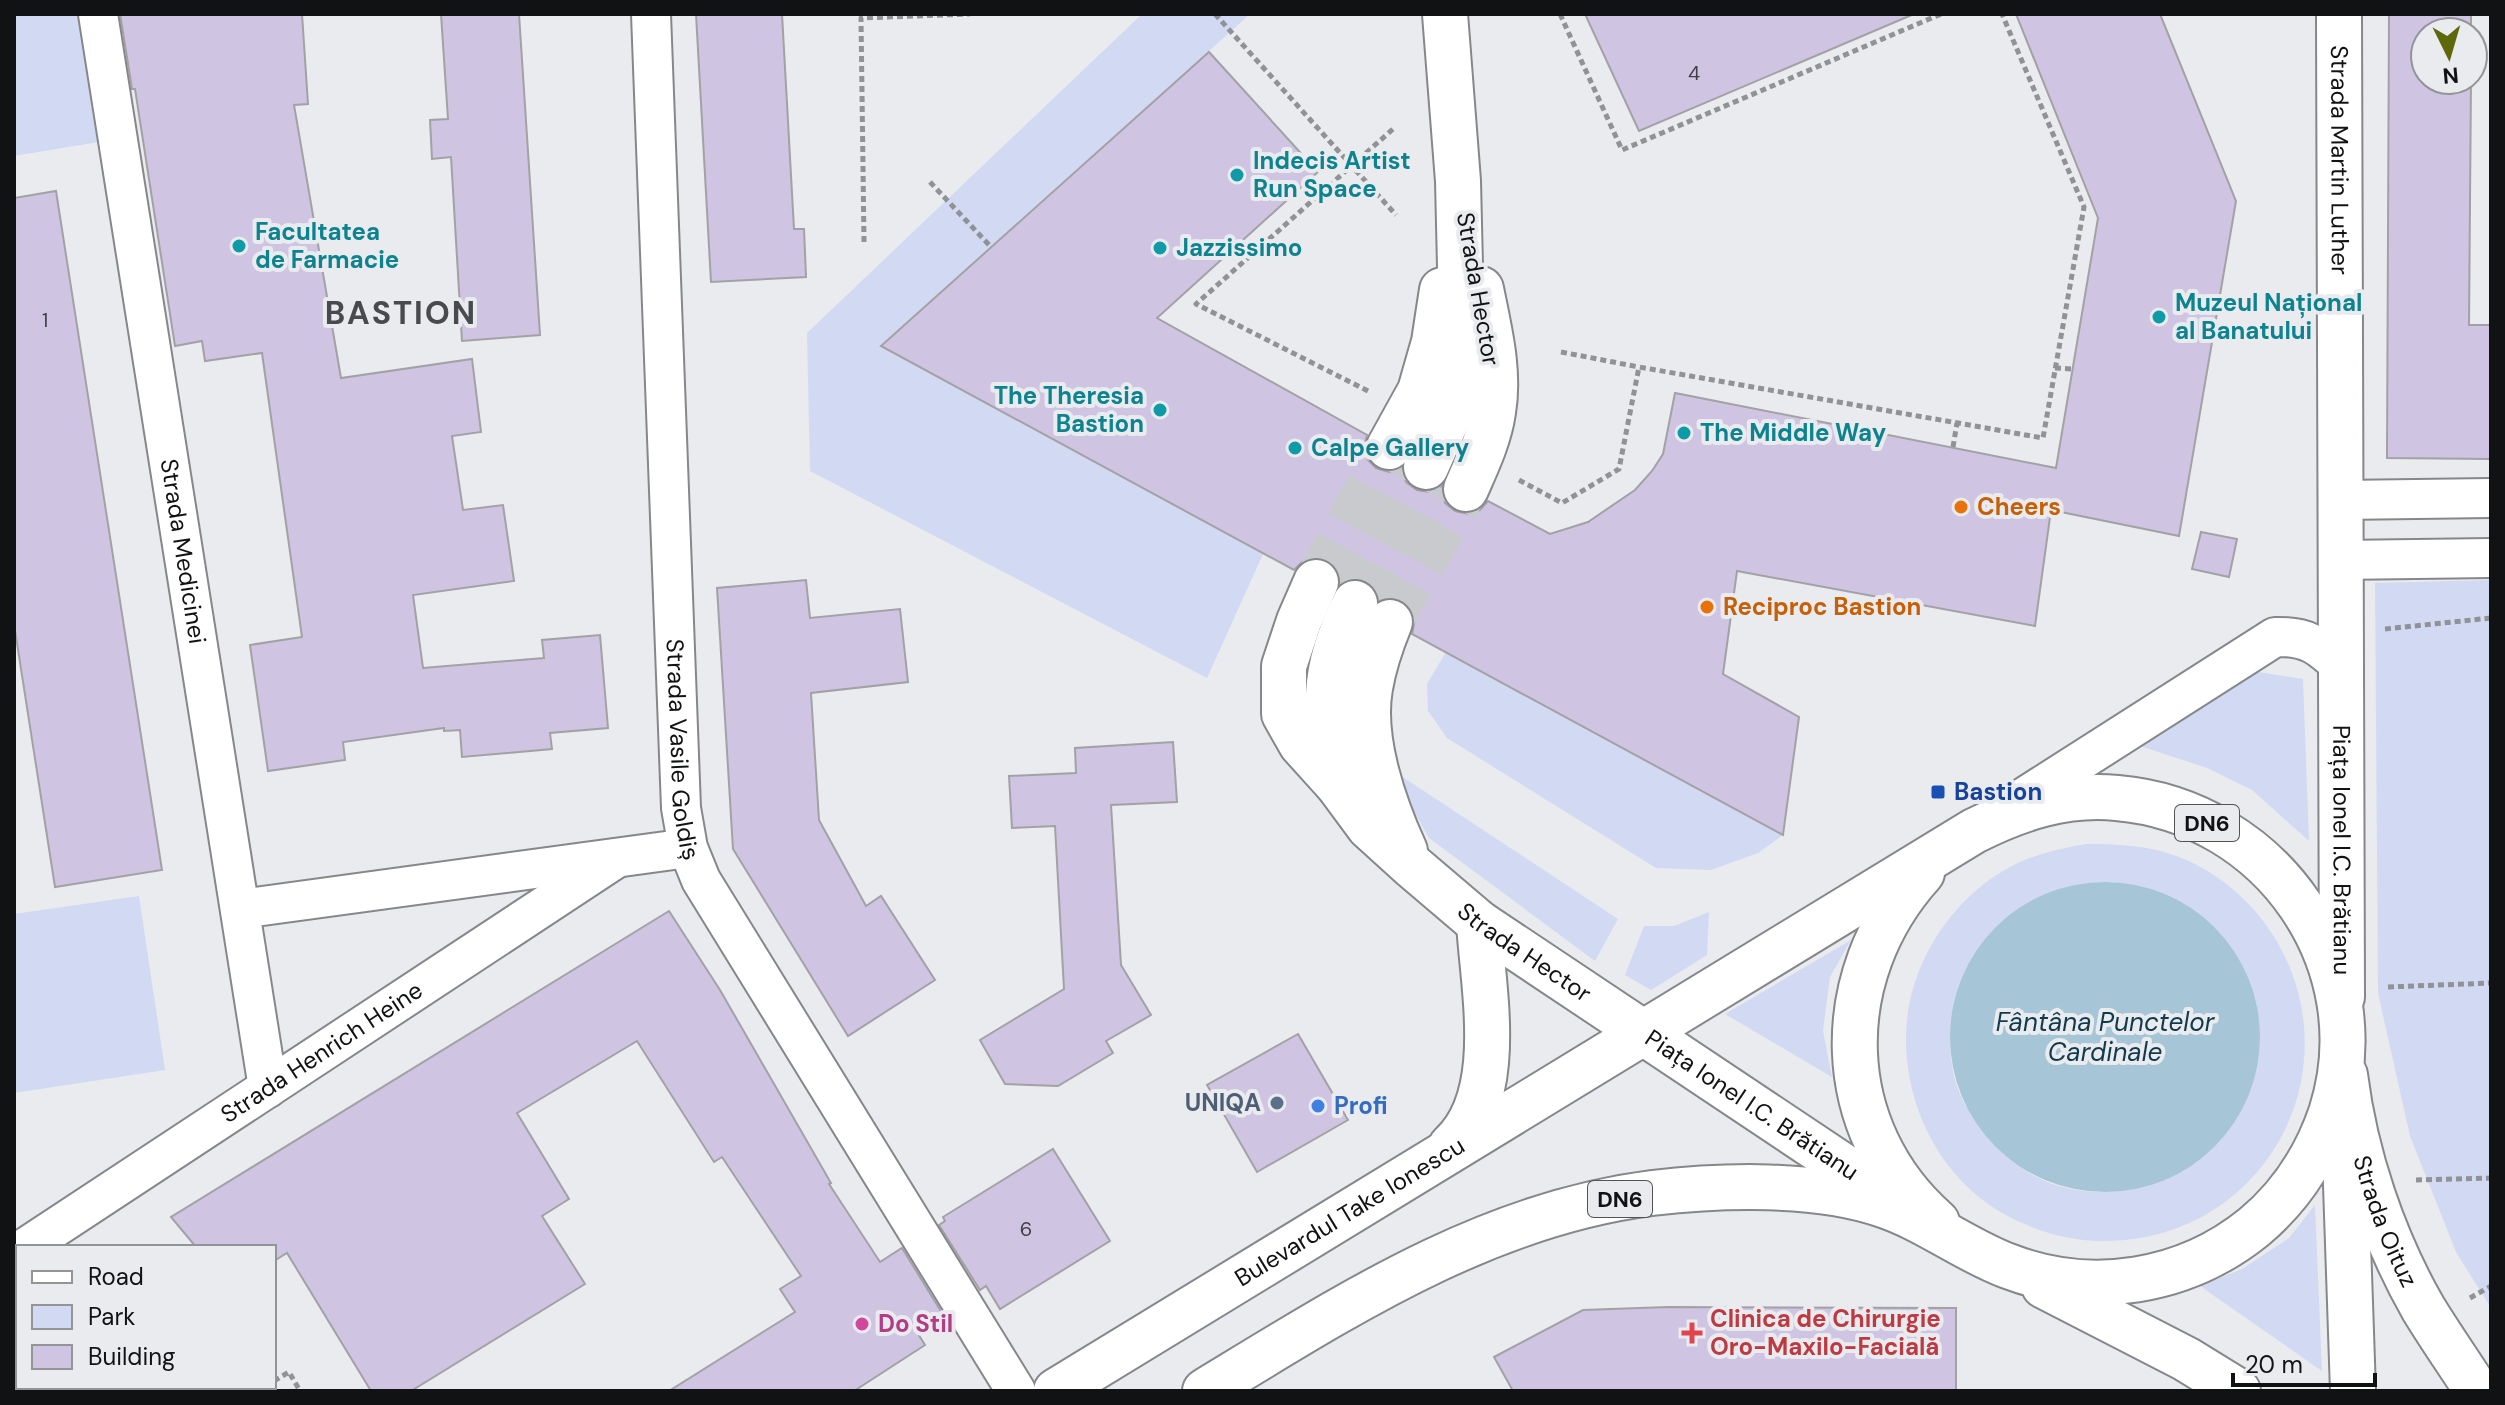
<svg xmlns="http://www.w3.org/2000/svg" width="2505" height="1405" viewBox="0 0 2505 1405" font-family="'DM Sans',sans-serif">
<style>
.green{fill:#d1daf2;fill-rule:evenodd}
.water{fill:#a6c6d7}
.building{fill:#cfc5e2;stroke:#a3a1a5;stroke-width:2}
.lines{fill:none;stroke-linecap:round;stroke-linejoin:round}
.secondary-tunnel{stroke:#c9cace;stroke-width:44;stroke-dasharray:44 22;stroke-linecap:butt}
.service-casing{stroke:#86878b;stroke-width:22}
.minor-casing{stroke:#86878b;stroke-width:42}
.secondary-casing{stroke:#86878b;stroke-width:48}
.primary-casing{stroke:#86878b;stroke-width:48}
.path{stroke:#909295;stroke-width:5;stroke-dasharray:6 4;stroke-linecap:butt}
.service{stroke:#fff;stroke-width:18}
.minor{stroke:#fff;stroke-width:38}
.secondary{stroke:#fff;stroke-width:44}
.primary{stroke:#fff;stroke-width:44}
.culture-dot{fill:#0f9aa8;stroke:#e9ebef;stroke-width:3}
.food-dot{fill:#e8710a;stroke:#e9ebef;stroke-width:3}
.transit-dot{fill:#1a4fb4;stroke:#e9ebef;stroke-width:3}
.service-dot{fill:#5c6f8a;stroke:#e9ebef;stroke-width:3}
.shop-dot{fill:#3f7fe0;stroke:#e9ebef;stroke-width:3}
.hotel-dot{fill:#d1479c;stroke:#e9ebef;stroke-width:3}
.health-dot{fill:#e0444e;stroke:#e9ebef;stroke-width:3}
.labels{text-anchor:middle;stroke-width:8;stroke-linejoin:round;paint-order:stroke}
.number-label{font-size:20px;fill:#403f47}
.shield{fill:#e9ebef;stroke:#525355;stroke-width:2}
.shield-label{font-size:22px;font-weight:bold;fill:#111213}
.culture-label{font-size:24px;font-weight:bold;fill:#0d838f;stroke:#e9ebef;text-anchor:start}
.street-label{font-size:24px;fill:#111213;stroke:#e9ebef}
.food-label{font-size:24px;font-weight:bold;fill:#c56008;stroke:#e9ebef;text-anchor:start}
.transit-label{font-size:24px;font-weight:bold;fill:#164399;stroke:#e9ebef;text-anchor:start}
.service-label{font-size:24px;font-weight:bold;fill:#4e5e75;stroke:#e9ebef;text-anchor:end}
.shop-label{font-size:24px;font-weight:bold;fill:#366cbe;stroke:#e9ebef;text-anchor:start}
.health-label{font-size:24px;font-weight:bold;fill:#be3a42;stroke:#e9ebef;text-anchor:start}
.hotel-label{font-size:24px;font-weight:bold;fill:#b23c85;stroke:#e9ebef;text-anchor:start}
.water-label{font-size:26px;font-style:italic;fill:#103b4f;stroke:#e9ebef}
.district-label{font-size:32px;font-weight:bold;letter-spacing:2px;fill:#484a4d;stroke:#e9ebef}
</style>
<rect width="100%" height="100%" fill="#e9ebef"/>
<!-- green -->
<g class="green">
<path d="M14,14H87L105,141L14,156Z"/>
<path d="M1142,14H1250L882,346L1263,554L1207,678L810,471L807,333Z"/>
<path d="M2491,580V1308L2456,1252L2410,1136L2378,993L2375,583Z"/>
<path d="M1446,652L1783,835L1758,853L1711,870L1656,868L1447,738L1428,711L1427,684Z"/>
<path d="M2246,670L2303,679L2309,841L2252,790L2207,768L2131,743Z"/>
<path d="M1389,768L1618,919L1595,961L1429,838Z"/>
<path d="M2086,844C2122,844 2158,846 2191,862C2313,922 2344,1082 2249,1181C2220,1211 2182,1231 2140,1238C2093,1246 2048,1238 2006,1215C1944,1181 1908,1114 1906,1044C1904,969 1951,894 2020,862C2041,853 2063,848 2086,844ZM2112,882C2228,893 2299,1013 2237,1116C2219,1147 2193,1168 2159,1179C2140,1186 2122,1192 2101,1192C2076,1192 2041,1184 2021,1167C2014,1161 2007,1152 2001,1145C1990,1133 1977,1122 1968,1109C1955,1090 1950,1063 1950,1040C1949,950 2023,880 2112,882Z"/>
<path d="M139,896L165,1070L14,1093V914Z"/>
<path d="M1709,912L1707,955L1651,990L1625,975L1644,926H1674Z"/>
<path d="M1851,940L1830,977L1823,1031L1832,1077L1725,1014Z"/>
<path d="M2315,1205L2322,1371L2200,1286L2242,1269L2289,1238Z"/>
</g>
<!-- water -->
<circle class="water" cx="2105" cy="1037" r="155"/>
<!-- building -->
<g class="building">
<path d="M120,14H302L308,104L294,105L341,378L472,359L481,432L452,436L463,510L503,505L514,581L413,595L423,668L544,658L542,640L600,635L608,728L550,733L552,749L462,757L460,730L444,731V728L343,742L345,760L268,771L250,645L302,637L262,353L205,361L202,341L175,346L135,89H132Z"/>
<path d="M441,14H519L540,335L462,341L451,157L432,159L430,120L448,119Z"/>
<path d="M696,14H782L794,229H804L806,277L711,282Z"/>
<path d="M1585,14H1914L1639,131Z"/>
<path d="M2016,14H2160L2236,201L2179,536L2051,510L2035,626L1737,571L1723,674L1799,717L1783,835L1412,634L1415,619L1409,606L1399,599L1387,597L1380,600L1376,589L1366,581L1354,578L1340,583L1336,567L1325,559L1314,557L1302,562L1294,570L881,346L1209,52L1318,172L1157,318L1367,435L1364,448L1367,459L1376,468L1389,472L1401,469L1406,482L1417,490L1429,492L1442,486L1445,503L1455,511L1469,514L1480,510L1488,501L1550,534L1588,522L1635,490L1652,471L1663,454L1675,393L2056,468L2098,218Z"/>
<path d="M2389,14H2471V32H2425V80H2471L2469,325H2491V459L2387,458Z"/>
<path d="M56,191L162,870L55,887L14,624V198Z"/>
<path d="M2201,532L2237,539L2229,577L2192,569Z"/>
<path d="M806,580L810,618L900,609L908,682L811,693L819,820L866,906L881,896L935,980L848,1036L733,849L717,588Z"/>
<path d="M1173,742L1177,802L1111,805L1121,965L1151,1015L1106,1041L1113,1053L1058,1086L1005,1084L980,1040L1064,989L1055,826L1012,828L1009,776L1076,773L1075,748Z"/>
<path d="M669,911L720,990L831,1183L829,1184L880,1262L902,1248L942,1313L915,1329L925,1345L854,1391H669L795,1312L780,1289L801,1276L722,1157L714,1162L637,1041L517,1113L569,1199L542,1216L585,1284L411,1391H371L287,1253L274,1261V1247H196L171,1217Z"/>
<path d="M1298,1034L1348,1120L1257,1172L1207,1085Z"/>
<path d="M1053,1149L1110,1241L1000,1309L986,1286L980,1290L939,1225L945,1221L943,1217Z"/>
<path d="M1668,1307L1956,1308V1391H1513L1494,1357L1583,1310Z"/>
</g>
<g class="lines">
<!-- secondary-tunnel -->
<g class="secondary-tunnel">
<path d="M1316,582L1389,447"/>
<path d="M1355,603L1426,467"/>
<path d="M1390,622L1466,489"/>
</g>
<!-- service casing -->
<g class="service-casing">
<g id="service">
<path d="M14,1325L18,1331"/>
<path d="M56,1387L59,1391"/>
</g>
</g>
<!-- minor casing -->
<g class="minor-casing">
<g id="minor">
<path id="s1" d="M98,14L268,1088"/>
<path id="s2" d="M651,14L681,808L688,848L701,880L1016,1391"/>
<path d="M2341,500L2491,498"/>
<path d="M2340,560L2491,558"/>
<path d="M2007,808L2275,637C2307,636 2318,645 2341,666"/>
<path d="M240,909L688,848"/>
<path id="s3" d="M26,1247L617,858"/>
</g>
</g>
<!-- secondary casing -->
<g class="secondary-casing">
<g id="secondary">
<path id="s4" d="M2339,14L2342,997"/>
<path d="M1389,447L1420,391L1434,342L1442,290"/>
<path d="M1426,467L1454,404L1462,351L1458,181L1445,14"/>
<path d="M1466,489C1477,464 1489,439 1493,412C1500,371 1489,329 1481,289"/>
<path id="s5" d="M1316,582L1299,621L1284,666V714L1301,744L1338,785L1369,827L1412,866L1479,923L1906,1208"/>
<path d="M1390,622C1381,644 1374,664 1370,688C1361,739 1384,805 1405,851"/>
<path d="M1338,785C1324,712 1320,672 1355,603"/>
<path d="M2344,1126L2353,1391"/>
</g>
</g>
<!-- primary casing -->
<g class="primary-casing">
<g id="primary">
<path d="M1922,873C1829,976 1831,1129 1937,1222"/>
<path id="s6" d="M2345,1075C2355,1155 2383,1238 2423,1308C2440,1336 2459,1363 2477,1391"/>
<path d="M1451,1146C1506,1096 1483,990 1479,923"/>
<path d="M2044,1286L2186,1359L2238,1391"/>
<path id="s7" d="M1056,1391L1974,831C2020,808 2066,793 2117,798C2271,811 2379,964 2331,1113C2316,1157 2290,1197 2254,1227C2185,1283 2091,1298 2008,1266C1965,1250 1928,1220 1883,1205C1818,1182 1721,1185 1652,1193C1486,1214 1345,1306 1205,1391"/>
</g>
</g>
<!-- path -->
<g class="path">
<path d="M1215,14L1396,215"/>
<path d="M1560,14L1622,150L1941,14"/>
<path d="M930,182L991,247"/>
<path d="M864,242L861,18L970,14"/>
<path d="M1561,352L1639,367"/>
<path d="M2055,368L2073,369"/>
<path d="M1368,391L1196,304L1393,129"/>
<path d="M1953,447L1957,423"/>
<path d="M1519,480L1562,503L1619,469L1639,367L2043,438L2084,207L2002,14"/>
<path d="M2385,629L2491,618"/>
<path d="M2388,987L2491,983"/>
<path d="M2416,1180L2491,1178"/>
<path d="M2470,1298L2491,1286"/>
<path d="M274,1381L289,1372L300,1391"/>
<path d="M256,1391L263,1387"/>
</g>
<!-- service -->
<use href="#service" class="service"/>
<!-- minor -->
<use href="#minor" class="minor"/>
<!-- secondary -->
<use href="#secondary" class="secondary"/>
<!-- primary -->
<use href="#primary" class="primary"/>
</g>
<!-- markers -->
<g class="culture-dot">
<circle cx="1237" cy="175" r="8"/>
<circle cx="239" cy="246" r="8"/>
<circle cx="1160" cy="248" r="8"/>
<circle cx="2159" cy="317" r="8"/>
<circle cx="1160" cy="410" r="8"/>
<circle cx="1684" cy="433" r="8"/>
<circle cx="1295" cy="448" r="8"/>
</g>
<g class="food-dot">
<circle cx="1961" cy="507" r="8"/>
<circle cx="1707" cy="607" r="8"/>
</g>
<rect class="transit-dot" x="1930" y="784" width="16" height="16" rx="4"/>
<circle class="service-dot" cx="1277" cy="1103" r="8"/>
<circle class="shop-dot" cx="1318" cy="1106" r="8"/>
<circle class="hotel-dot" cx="862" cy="1324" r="8"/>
<path class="health-dot" d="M1688 1321h8v8h8v8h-8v8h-8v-8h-8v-8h8z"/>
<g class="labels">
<!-- number labels -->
<g class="number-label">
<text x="1694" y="80">4</text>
<text x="45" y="327">1</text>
<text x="1026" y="1236">6</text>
</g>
<!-- shield labels -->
<g class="shield">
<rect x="2175" y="805" width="64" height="36" rx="6"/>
<rect x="1588" y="1181" width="64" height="36" rx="6"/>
</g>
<g class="shield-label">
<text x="2207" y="831">DN6</text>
<text x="1620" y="1207">DN6</text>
</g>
<!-- culture labels -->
<g class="culture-label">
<text x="1253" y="169">Indecis Artist<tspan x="1253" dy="28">Run Space</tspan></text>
<text x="255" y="240">Facultatea<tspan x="255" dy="28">de Farmacie</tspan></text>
<text x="1176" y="256">Jazzissimo</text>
<text x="2175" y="311">Muzeul Național<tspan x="2175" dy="28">al Banatului</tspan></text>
<text x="1144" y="404" text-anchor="end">The Theresia<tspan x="1144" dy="28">Bastion</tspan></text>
<text x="1700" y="441">The Middle Way</text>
<text x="1311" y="456">Calpe Gallery</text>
</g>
<!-- street labels -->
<g class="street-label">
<text dy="8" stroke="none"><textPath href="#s4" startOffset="146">Strada Martin Luther</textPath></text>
<text transform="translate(1478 289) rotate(80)" y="8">Strada Hector</text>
<text dy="8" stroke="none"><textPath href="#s1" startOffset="544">Strada Medicinei</textPath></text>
<text dy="8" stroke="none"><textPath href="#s2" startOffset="736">Strada Vasile Goldiș</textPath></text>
<text dy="8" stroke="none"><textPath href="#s4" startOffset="836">Piața Ionel I.C. Brătianu</textPath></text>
<text dy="8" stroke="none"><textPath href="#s5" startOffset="480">Strada Hector</textPath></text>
<text dy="8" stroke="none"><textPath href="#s3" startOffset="354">Strada Henrich Heine</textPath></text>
<text dy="8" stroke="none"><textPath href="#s5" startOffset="754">Piața Ionel I.C. Brătianu</textPath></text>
<text dy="8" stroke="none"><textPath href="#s7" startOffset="344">Bulevardul Take Ionescu</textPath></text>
<text dy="8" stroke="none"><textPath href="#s6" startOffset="152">Strada Oituz</textPath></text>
</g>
<!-- food labels -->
<g class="food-label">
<text x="1977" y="515">Cheers</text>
<text x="1723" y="615">Reciproc Bastion</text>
</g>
<!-- transit labels -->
<g class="transit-label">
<text x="1954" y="800">Bastion</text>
</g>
<!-- service labels -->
<g class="service-label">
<text x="1261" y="1111">UNIQA</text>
</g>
<!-- shop labels -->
<g class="shop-label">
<text x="1334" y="1114">Profi</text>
</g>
<!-- health labels -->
<g class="health-label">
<text x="1710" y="1327">Clinica de Chirurgie<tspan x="1710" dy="28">Oro-Maxilo-Facială</tspan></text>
</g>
<!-- hotel labels -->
<g class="hotel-label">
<text x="878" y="1332">Do Stil</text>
</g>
<!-- water labels -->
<g class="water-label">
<text x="2105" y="1031">Fântâna Punctelor<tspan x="2105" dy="30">Cardinale</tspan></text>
</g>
<!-- district labels -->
<g class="district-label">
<text x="401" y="324">BASTION</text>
</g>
</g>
<!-- border -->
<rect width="2505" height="1405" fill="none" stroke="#111213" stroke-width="32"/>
<!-- legend -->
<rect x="16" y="1245" width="260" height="144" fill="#e9ebef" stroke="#939497" stroke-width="2"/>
<rect x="32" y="1271" width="40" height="12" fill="#ffffff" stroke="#939497" stroke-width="2"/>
<text x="88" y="1285" font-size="24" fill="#111213">Road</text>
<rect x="32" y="1305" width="40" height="24" fill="#d1daf2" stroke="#939497" stroke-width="2"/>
<text x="88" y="1325" font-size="24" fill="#111213">Park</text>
<rect x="32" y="1345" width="40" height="24" fill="#cfc5e2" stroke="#939497" stroke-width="2"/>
<text x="88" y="1365" font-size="24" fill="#111213">Building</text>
<!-- north arrow -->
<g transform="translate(2449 56) rotate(175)"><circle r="38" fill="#e9ebef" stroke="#939497" stroke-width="2"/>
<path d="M0-6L14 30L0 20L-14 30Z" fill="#5e670a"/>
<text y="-12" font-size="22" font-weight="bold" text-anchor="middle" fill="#111213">N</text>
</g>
<!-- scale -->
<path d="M2233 1373v12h142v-12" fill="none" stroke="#111213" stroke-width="4"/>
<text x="2245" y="1373" font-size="24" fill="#111213" stroke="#e9ebef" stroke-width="6" paint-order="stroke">20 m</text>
</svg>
